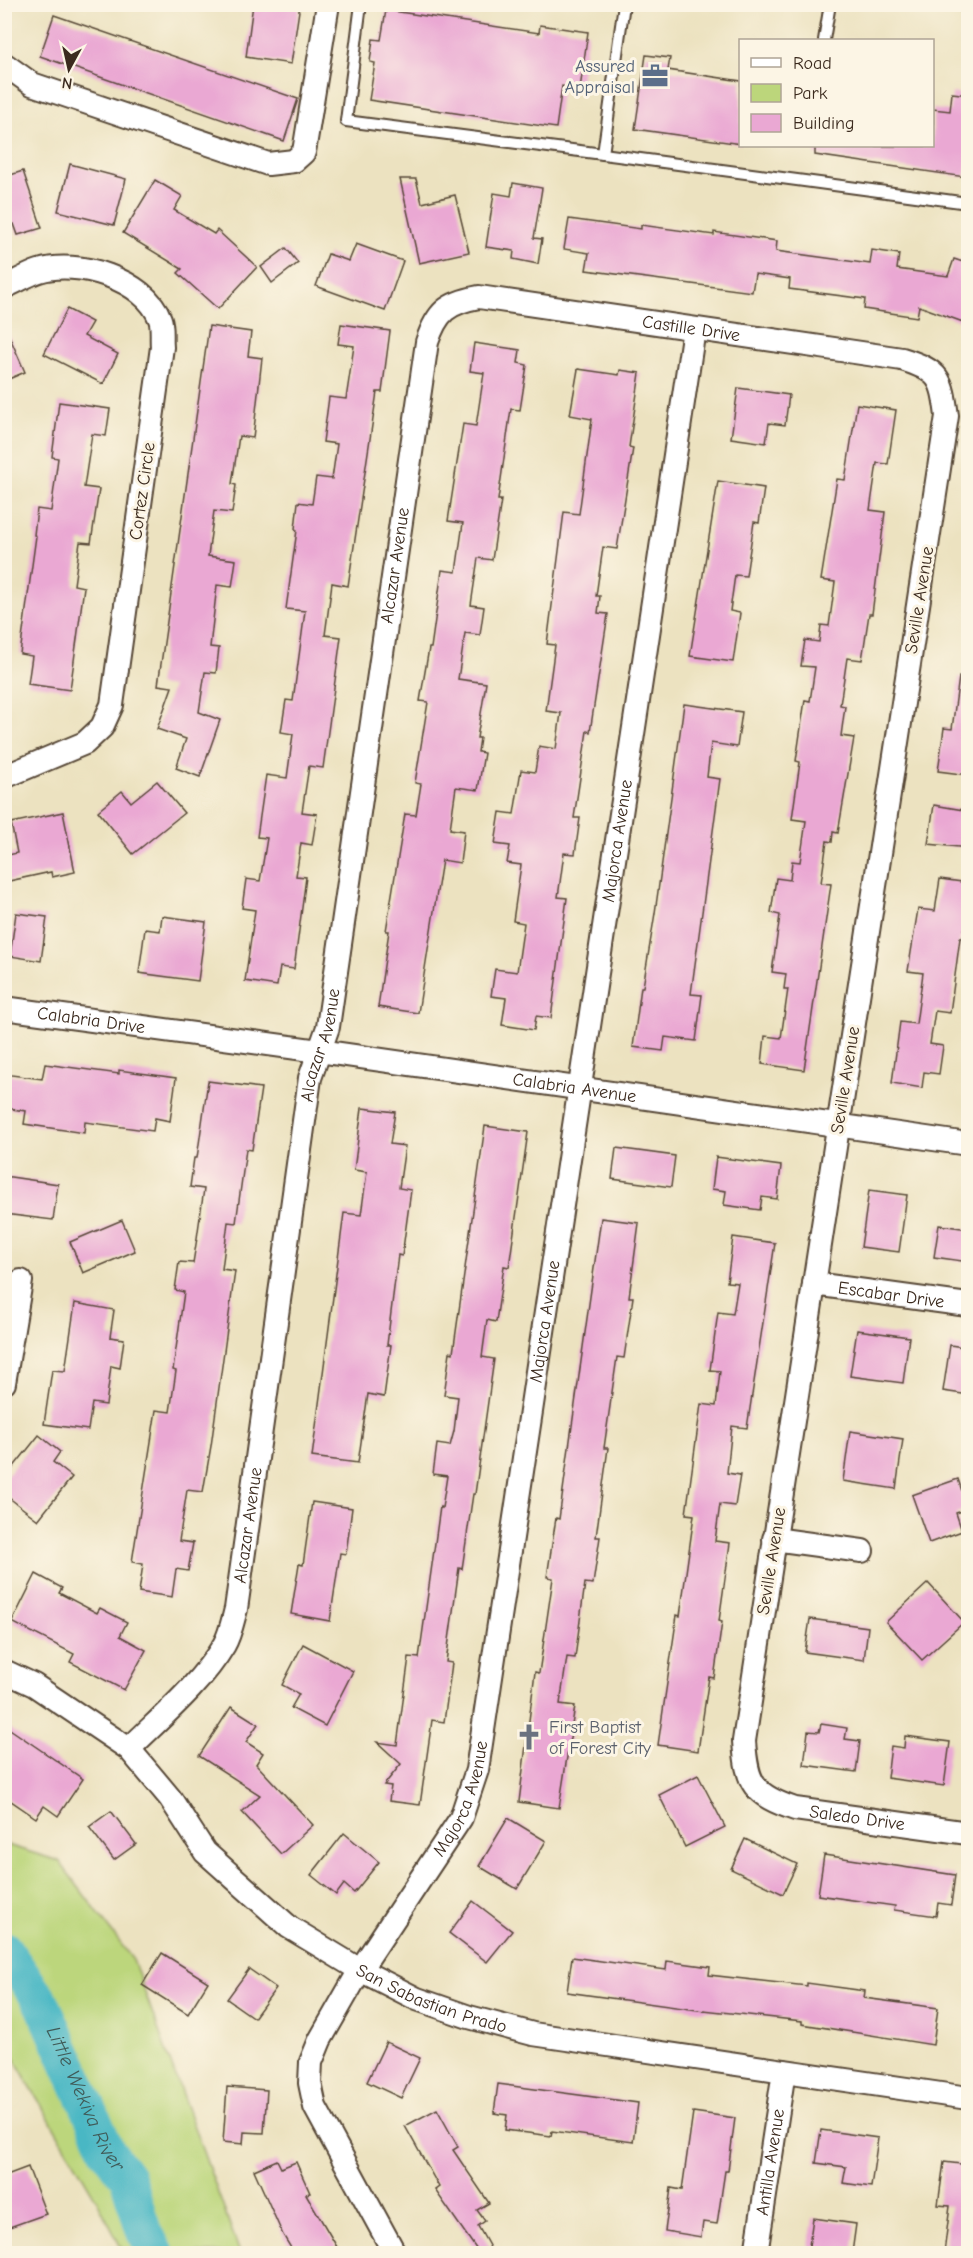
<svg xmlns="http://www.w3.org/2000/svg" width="973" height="2258" viewBox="0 0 973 2258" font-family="'Comic Neue',sans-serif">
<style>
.green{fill:#bcd67b;stroke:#7c804c;stroke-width:1.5}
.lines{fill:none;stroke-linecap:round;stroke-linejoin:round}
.river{stroke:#4ab7c4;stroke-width:36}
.building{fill:#eaa8d3}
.service-casing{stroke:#564636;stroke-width:14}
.minor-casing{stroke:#564636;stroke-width:26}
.service{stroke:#fff;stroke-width:10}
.minor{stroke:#fff;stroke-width:22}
.labels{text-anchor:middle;stroke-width:6;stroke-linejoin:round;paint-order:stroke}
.service-label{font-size:18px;fill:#4e5e75;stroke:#fcf5e5;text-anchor:end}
.street-label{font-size:18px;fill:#3b2a1e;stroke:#fcf5e5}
.worship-label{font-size:18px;fill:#5b616d;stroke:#fcf5e5;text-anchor:start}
.water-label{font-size:20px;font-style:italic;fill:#405b58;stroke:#fcf5e5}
</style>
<rect width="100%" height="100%" fill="#fcf5e5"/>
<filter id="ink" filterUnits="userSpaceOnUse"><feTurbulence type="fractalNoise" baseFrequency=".0167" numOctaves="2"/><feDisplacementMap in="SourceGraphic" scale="12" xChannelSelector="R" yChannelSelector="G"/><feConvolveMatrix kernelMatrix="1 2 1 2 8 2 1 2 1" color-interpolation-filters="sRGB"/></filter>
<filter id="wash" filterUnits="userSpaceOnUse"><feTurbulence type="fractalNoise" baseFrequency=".008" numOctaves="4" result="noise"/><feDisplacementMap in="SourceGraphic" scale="24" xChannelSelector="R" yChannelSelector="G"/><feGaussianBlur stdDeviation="1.35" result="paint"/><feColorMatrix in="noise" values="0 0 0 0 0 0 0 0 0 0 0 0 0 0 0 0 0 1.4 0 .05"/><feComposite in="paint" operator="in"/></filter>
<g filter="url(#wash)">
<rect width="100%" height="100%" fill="#ece2c0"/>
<!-- green -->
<path class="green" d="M4,1844L59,1861L133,1960L240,2253H124L96,2199L11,2053L5,2045Z"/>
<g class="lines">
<!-- river -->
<path class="river" id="s1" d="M4,1949L42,2003L107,2150L127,2177L144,2232L157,2254"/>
</g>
<g id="blocks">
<!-- building -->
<g class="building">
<path d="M253,4H300L291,64L246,57Z"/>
<path d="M386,10L539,33L540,25L588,32L580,89L562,86L556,128L369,100L375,63L370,62L373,39L381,40Z"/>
<path d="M54,15L298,99L284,141L40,56Z"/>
<path d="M646,55L670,58L668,70L741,81V144L635,129Z"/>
<path d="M952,93L969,95V151L965,177L815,155V146H933V109L950,111Z"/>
<path d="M70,164L126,179L114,225L58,211Z"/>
<path d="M23,171L42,228L18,235L14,224L4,227V177Z"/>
<path d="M400,179H416L422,203L455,195L469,252L419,263Z"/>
<path d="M155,180L182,196L174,210L214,234L217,230L257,267L218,309L178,273L182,269L123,233Z"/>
<path d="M513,183L542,188L534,238L542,239L538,264L513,259L514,251L486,247L494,193L511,196Z"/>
<path d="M569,219L641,229V225L714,235V232L777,241L776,251L870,264L872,250L899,254L897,269L948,276L954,259L969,264V307L963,322L919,306L917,317L864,309L865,299L789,289L790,279L755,274L752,292L586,270L589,253L564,249Z"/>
<path d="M356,244L403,261L385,311L316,286L328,254L349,261Z"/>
<path d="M286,248L298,263L272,283L261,267Z"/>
<path d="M67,309L92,322L84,336L118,354L103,384L44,354Z"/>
<path d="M4,324L25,372L4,381Z"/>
<path d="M341,324L390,331L382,392H377L348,586L332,583L325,635L341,637L323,768L309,766L302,812L317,814L312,845L301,843L296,876L306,877L294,969L280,967L277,986L245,981L255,910L242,908L246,879L260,881L267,838L257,837L266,775L287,778L293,734L281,732L286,700L293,701L305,611L286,609L297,530L295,529L298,502L312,504L316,477L332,479L337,444L323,442L329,397L346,399L354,346L338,344Z"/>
<path d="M209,326L251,332L248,356L262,358L253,438L239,436L232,484L236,485L232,513L214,511L208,556L236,560L232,587L217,585L210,647L219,648L216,673L205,672L199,712L220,720L200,777L176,768L186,739L157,729L172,687L158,685Z"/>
<path d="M474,343L520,350L518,363L527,365L520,410L511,409L498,500H501L492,560L478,558L471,605L484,607L480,635L465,633L458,679L486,683L477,738H480L478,752L484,753L478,790L456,787L450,829L464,831L460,863L442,860L418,1013L378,1007L389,931H386L405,814L416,815L421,784L415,783L428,702L420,701L429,648H431L442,570L456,572L463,523L448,521L463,424L476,426L484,373L470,371Z"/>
<path d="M578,369L619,375L620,370L640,373L629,447L633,448L617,549L603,547L596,596H600L598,613L608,614L590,732L587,731L574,818H580L575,854L564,853L558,897L567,898L551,1018L536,1016L534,1030L502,1025L506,998L491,996L495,969L517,972L524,923L513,921L521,865L507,863L510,846L495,844L500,812L514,814L521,770L535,772L539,746L556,749L561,713L546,711L555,645L547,644L564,512L579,514L592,419L570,415Z"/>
<path d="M738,388L789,395L785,425L769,423L766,443L731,438Z"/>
<path d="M59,402L110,409L106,436L92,434L84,487L99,489L91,543L80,542L74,585L84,587L70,690L28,684L32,656L20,654L36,536L34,535L37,509L51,511L58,458L52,457Z"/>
<path d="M857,404L896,410L888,464L877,463L870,510L885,512L872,614H869L862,660L847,658L840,705L845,706L841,736L854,738L838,833L833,832L832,842L827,841L821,883L831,884L804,1070L762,1064L765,1036L781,1038L788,989H784L786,974L772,972L780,915L771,913L776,878L790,880L792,861L800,862L806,821L792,819L800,762L796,761L805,700L810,701L815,667L801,666L805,640L819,642L821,625L829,626L835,582L821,580L837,479L845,480Z"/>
<path d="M718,481L764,488L759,523L754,522L746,576L735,575L730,611L740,613L733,662L690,656Z"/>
<path d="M959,677L969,678V775L938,771L944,728L952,729Z"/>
<path d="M684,704L742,712L737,747L711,743L707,777L720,779L691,994L702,995L696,1041L665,1037L663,1051L633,1047L641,987H643L655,913Z"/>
<path d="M157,781L184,813L133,854L98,811L122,791L131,802Z"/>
<path d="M934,805L969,811V848L928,844Z"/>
<path d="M63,812L75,872L52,877L51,872L9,881L4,856L17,853L11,823Z"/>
<path d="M940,879L969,883V901L963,938H960L950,1013L935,1011L930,1044L943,1046L939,1074L924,1072L922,1088L892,1083L900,1022L916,1024L923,973L908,971L918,909L935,911Z"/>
<path d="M16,913L47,917L41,961L10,956Z"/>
<path d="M162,916L206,922L198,981L139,973L145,929L160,931Z"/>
<path d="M45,1064L119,1074V1070L176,1078L170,1121L155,1118L153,1131L85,1122L84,1133L24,1124L26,1111L4,1108V1074L42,1079Z"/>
<path d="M208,1081L261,1088L252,1150L246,1149L236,1223L228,1222L222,1269L235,1271L211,1446L203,1492L187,1490L179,1541L193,1543L188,1571L176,1569L172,1597L139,1592L143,1564L132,1562L156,1410L170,1412L176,1371L173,1370L184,1292L175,1290L179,1262L193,1263L197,1238L204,1189L190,1187L194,1158H197Z"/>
<path d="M362,1108L395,1112L390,1144L405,1146L399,1188L411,1190L402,1256L398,1255L387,1345H391L384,1397L368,1394L358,1463L312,1457L344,1213L361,1215L367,1172L354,1170Z"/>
<path d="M485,1126L528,1132L509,1267L504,1266L496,1322L487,1320L482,1357L494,1359L475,1494H473L462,1569L459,1568L446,1662L452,1663L444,1722L432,1720L420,1805L389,1801L391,1786L384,1785L401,1764L377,1742L397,1745L409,1657L419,1658L440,1507L442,1508L447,1476L433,1474L437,1444L450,1446L454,1431L458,1397L444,1395L450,1352L453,1353Z"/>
<path d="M616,1148L675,1156L671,1187L612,1179Z"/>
<path d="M716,1157L781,1166L777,1199L762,1197L760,1210L724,1205L726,1191L712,1189Z"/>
<path d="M4,1176L58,1184L53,1220L4,1214Z"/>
<path d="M869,1190L907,1195L899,1252L861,1247Z"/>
<path d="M601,1218L639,1223L629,1297H633L624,1358L617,1357L604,1448H608L596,1537H600L593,1584L585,1583L575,1658L567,1657L560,1704L575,1706L559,1808L519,1802L535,1672L539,1673L553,1578L547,1577L556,1518L559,1519Z"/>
<path d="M122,1220L135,1251L83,1273L70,1242Z"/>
<path d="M939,1225L969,1229V1262L934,1257Z"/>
<path d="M733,1237L775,1243L747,1428L732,1426L727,1473L740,1475L735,1506L720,1504L715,1541L730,1543L719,1621L722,1622L714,1678L709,1677L698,1751L658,1745L677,1615L680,1616L694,1515L686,1514L701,1404L716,1406L720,1371L710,1370L718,1312L733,1314L738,1283L727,1282Z"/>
<path d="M75,1303L114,1310L110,1337L124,1339L120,1368L111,1366L106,1405L92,1403L88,1430L44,1424L52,1370L65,1371Z"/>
<path d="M857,1330L909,1337L903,1383L850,1376Z"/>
<path d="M950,1345L969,1348V1395L943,1391Z"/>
<path d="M850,1431L903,1439L896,1489L843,1481Z"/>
<path d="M39,1435L60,1452L53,1462L72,1477L38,1520L4,1494V1479Z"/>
<path d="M958,1479L968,1509L956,1513L962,1531L929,1543L912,1495Z"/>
<path d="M312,1502L352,1508L346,1554L340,1553L330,1621L291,1614L299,1564L303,1565Z"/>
<path d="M36,1574L62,1588L59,1593L97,1613L100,1608L127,1622L120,1636L146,1650L124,1690L70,1662L74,1654L12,1622Z"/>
<path d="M928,1583L964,1622L922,1660L886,1622Z"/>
<path d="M810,1619L868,1627L864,1660L805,1652Z"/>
<path d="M303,1644L353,1671L325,1726L291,1708L299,1694L282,1685Z"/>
<path d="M231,1707L258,1724L246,1742L263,1753L256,1764L313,1825L281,1854L242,1812L260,1795L199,1756Z"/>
<path d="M821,1724L847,1728L845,1739L860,1741L856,1772L804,1765L808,1731L819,1732Z"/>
<path d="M4,1725L83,1779L58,1816L44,1806L36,1818L4,1796Z"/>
<path d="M905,1736L950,1742L944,1786L887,1778L891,1746L904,1748Z"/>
<path d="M698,1775L725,1827L685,1847L659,1795Z"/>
<path d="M111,1811L136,1844L114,1860L89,1827Z"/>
<path d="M508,1818L546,1841L517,1889L479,1866Z"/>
<path d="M344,1833L379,1862L354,1893L344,1884L336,1895L311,1875Z"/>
<path d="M745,1839L797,1864L783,1894L731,1869Z"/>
<path d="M824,1855L955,1875L951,1905L938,1903L936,1916L894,1910L895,1906L818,1895Z"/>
<path d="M473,1901L512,1931L487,1962L449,1933Z"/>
<path d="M162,1953L208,1982L188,2014L142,1985Z"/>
<path d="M572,1957L666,1970L667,1961L710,1967L709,1975L807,1986V1983L865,1991L864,1998L938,2008L933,2045L802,2024V2021L704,2010V2011L567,1992Z"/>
<path d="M249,1969L276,1988L254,2018L227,1999Z"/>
<path d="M386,2042L420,2058L401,2098L367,2082Z"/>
<path d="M498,2084L638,2103L633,2142L552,2131L551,2136L505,2130L507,2115L494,2113Z"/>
<path d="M227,2087L267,2090L264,2133L244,2132L243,2144L223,2142Z"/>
<path d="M437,2109L458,2147L453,2150L489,2203L477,2210L485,2221L478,2226L493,2253H479L435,2190L439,2187L405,2126Z"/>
<path d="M693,2112L735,2118L728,2171H725L717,2224L703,2222L701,2237L665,2231L671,2188L682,2190Z"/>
<path d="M821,2130L878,2138L871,2187L843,2183L846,2167L816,2163Z"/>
<path d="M277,2160L281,2168L296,2162L310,2193L306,2194L337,2247L326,2253H294L283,2235L254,2170Z"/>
<path d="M944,2162L969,2165V2253H944L950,2206L938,2205Z"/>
<path d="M28,2167L46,2214L4,2229V2176Z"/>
<path d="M813,2218L856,2224L852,2253H808Z"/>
</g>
</g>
</g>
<g filter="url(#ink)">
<use href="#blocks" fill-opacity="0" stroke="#564636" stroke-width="1.5"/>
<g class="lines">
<!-- service casing -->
<g class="service-casing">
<g id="service">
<path d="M361,4L346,121L603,154L624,4"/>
<path d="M954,4L968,7"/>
<path d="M824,40L830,4"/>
<path d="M603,154L968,203"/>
</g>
</g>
<!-- minor casing -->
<g class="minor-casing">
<g id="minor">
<path d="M4,64L32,84L268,164L294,161L304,152L328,4"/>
<path d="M4,287C16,282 27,275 39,271C77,259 145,279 160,319C163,327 161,339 162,347L112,705L102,727L85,743L4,777"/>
<path id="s2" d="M4,1008L319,1051L968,1144"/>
<path id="s3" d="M814,1284L968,1305"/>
<path d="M4,1383L21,1281"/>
<path d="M774,1539L862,1551"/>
<path id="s4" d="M4,1671L34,1685L129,1749L170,1798L205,1852L289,1927L360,1970L417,1999L469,2017L533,2034L968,2098"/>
<path id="s5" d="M129,1749C161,1717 200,1685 224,1645C230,1635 233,1620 236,1609L310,1078L328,1027L427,342C437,312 447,303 479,297L902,359C940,371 942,378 947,416L744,1741C747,1784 753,1795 795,1809L968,1833"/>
<path id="s6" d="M395,2254L315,2107L310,2083L311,2062L320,2040L360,1970L461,1818L477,1770L694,329"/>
<path id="s7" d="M756,2254L784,2071"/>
</g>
</g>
<!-- service -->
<use href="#service" class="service"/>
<!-- minor -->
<use href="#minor" class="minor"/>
</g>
</g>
<!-- icons -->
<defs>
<g id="office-bare" transform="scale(2.07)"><path d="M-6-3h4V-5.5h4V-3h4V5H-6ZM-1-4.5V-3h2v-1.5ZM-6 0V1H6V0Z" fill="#5c6f8a" stroke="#fcf5e5" stroke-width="2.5" paint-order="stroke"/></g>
<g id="church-bare" transform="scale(2.07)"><path d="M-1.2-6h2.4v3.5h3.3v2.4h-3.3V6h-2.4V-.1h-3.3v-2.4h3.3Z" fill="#6b7280" stroke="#fcf5e5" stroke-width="2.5" paint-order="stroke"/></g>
</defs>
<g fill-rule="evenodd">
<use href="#office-bare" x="655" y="76"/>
<use href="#church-bare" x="529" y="1737"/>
</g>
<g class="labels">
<!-- service labels -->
<g class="service-label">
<text x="635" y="72">Assured<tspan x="635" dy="21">Appraisal</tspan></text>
</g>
<!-- street labels -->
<g class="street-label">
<text dy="6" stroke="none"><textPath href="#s5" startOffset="1750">Castille Drive</textPath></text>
<text transform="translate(142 491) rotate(-82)" y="6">Cortez Circle</text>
<text dy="6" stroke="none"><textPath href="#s5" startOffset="1236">Alcazar Avenue</textPath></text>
<text transform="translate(919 600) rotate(-81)" y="6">Seville Avenue</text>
<text dy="6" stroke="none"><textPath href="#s6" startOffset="1490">Majorca Avenue</textPath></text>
<text dy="6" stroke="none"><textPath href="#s2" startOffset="88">Calabria Drive</textPath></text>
<text dy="6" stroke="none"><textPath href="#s5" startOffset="750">Alcazar Avenue</textPath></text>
<text transform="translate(845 1080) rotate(-81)" y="6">Seville Avenue</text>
<text dy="6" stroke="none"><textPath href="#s2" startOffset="576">Calabria Avenue</textPath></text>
<text dy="6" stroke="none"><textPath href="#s3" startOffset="78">Escabar Drive</textPath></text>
<text dy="6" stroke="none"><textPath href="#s6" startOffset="1004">Majorca Avenue</textPath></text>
<text dy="6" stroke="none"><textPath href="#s5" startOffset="264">Alcazar Avenue</textPath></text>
<text transform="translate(771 1561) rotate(-81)" y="6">Seville Avenue</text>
<text dy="6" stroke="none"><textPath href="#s6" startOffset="518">Majorca Avenue</textPath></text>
<text dy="6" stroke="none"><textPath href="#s5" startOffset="3540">Saledo Drive</textPath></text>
<text dy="6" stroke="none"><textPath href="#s4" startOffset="549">San Sabastian Prado</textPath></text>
<text dy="6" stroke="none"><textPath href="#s7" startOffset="93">Antilla Avenue</textPath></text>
</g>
<!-- worship labels -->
<g class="worship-label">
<text x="549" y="1733">First Baptist<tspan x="549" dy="21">of Forest City</tspan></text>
</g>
<!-- water labels -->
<g class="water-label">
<text dy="7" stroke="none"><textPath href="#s1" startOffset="171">Little Wekiva River</textPath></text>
</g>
</g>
<!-- margin -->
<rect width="973" height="2258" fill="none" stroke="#fcf5e5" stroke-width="24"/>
<!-- legend -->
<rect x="739" y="39" width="195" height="108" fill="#fcf5e5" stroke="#afa495" stroke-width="1.5"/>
<rect x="751" y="58" width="30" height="9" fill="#ffffff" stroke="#afa495" stroke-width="1.5"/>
<text x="793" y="69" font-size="18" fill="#3b2a1e">Road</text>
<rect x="751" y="84" width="30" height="18" fill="#bcd67b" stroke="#afa495" stroke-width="1.5"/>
<text x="793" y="99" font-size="18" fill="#3b2a1e">Park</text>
<rect x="751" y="114" width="30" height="18" fill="#eaa8d3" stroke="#afa495" stroke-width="1.5"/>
<text x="793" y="129" font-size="18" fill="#3b2a1e">Building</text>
<!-- north arrow -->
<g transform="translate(69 69) rotate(188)" stroke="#fcf5e5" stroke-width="4.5" paint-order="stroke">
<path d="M0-4.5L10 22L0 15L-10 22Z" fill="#3b2a1e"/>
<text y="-9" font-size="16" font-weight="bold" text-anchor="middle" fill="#3b2a1e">N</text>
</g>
</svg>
